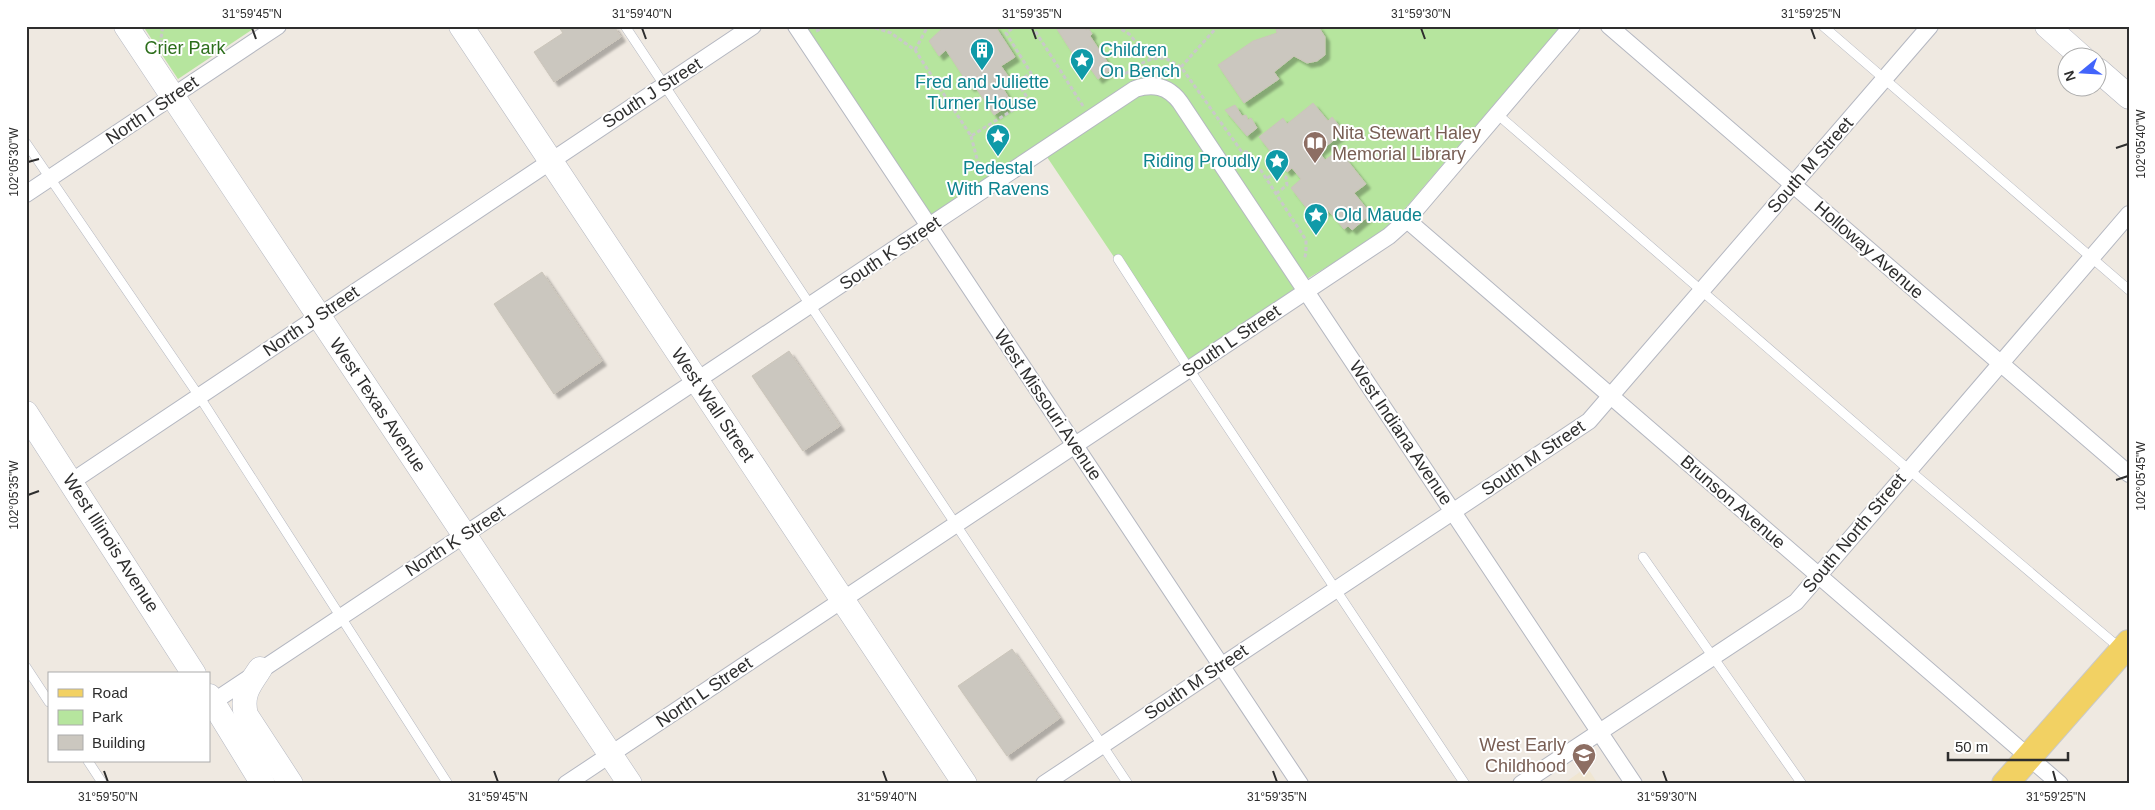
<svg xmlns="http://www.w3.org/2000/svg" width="2155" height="810" viewBox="0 0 2155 810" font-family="Helvetica,sans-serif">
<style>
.education{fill:#f0e6d1}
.green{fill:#b6e59e}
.building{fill:#cbc7bf;stroke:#cbc5ba;filter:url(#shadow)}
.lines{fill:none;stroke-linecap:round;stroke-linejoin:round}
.lane-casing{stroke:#b4b7c1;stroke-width:10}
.street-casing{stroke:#b4b7c1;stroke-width:18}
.secondary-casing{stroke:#b4b7c1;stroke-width:25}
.primary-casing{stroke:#c9c9c9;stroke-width:28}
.path{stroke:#c9c9c9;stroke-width:3;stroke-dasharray:4 2.5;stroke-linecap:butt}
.lane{stroke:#fff;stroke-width:9}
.street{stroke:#fff;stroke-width:16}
.secondary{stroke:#fff;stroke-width:24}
.primary{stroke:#f2d163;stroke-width:26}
.ticks{fill:none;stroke:#2e2e2e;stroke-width:2}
.labels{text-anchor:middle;stroke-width:4;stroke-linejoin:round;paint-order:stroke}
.park-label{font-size:18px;fill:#2c6e1b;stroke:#fff}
.culture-label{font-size:18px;fill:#0d838f;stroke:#fff;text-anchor:start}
.street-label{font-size:18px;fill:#2e2e2e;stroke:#fff}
.education-label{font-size:18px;fill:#785e54;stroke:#fff;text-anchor:start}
.neatline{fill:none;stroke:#2e2e2e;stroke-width:2}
.ticks-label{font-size:12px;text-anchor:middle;fill:#2e2e2e}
</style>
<defs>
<filter id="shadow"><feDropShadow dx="4.5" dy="4.5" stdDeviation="1" flood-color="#0004"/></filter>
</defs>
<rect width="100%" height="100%" fill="#efe9e1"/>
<!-- education -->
<path class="education" d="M1587,767L1598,784H1563Z"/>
<!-- green -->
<g class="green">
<path d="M143,26H251L253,29L178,79Z"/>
<path d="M804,26H1561L1385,232L1307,279L1189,369L1041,148L930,219Z"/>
</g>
<!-- building -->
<g class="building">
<path d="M558,26H614L621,37L554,82L534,52L563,33Z"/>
<path d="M945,26H995L1015,57L1001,66L1008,76L999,82L1012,103L994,115L974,85L970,87L946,50L939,56L929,41Z"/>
<path d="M1055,26H1084L1086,30L1089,29L1092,34L1090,36L1112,69L1098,79L1080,54L1075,57Z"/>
<path d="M1275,26H1318L1325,37V55L1317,61L1307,63L1294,56L1274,72L1279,79L1244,103L1218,65L1253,41L1277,33Z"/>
<path d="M1313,103L1328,121L1332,117L1344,132L1319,152L1325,160L1339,150L1366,184L1354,193L1371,214L1352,230L1348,226L1344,229L1327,209L1315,219L1291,188L1301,179L1292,168L1287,172L1259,137L1283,118L1287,124Z"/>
<path d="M1235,105L1242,116L1246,115L1248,120L1251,118L1257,128L1247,136L1225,110Z"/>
<path d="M542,272L602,361L554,394L494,304Z"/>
<path d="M789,351L840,426L803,451L752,376Z"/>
<path d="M1012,649L1060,718L1007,756L958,686Z"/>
</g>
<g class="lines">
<!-- lane casing -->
<g class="lane-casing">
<g id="lane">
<path d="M625,26L1128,784"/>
<path d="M1823,26L2129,290"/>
<path d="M1497,114L1908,469L2121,649"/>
<path d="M26,143L199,396L448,784"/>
<path d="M1118,259L1189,369L1465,784"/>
<path d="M1643,557L1802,784"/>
<path d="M26,667L49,702"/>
<path d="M88,761L103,784"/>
</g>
</g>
<!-- street casing -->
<g class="street-casing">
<g id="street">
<path d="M796,26L1300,784"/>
<path d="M1609,26L2129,474"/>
<path d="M26,194L278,26"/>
<path d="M1407,220L2060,784"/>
<path d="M71,482L753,26"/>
<path d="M213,702L1135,89C1153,83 1168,86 1180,102L1634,784"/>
<path d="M566,784L1389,236L1407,220L1572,26"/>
<path d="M1044,784L1589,421L1930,26"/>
<path d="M1521,784L1796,602L2129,214"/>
</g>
</g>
<!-- secondary casing -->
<g class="secondary-casing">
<g id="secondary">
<path d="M126,26L630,784"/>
<path d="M461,26L965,784"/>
<path d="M2047,26L2083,58"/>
<path d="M2098,70L2129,97"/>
<path d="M26,413L194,674"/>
<path d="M260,669C249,685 241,695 246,715L291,784"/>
<path d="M209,696L263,784"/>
</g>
</g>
<!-- primary casing -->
<g class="primary-casing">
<path id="primary" d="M2005,784L2129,643"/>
</g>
<!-- path -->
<g class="path">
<path d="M869,26L891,33L915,50L971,136L1029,100L1017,82L1031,73L1006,33L1016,26"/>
<path d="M1032,26L1083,106"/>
<path d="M1116,26L1129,34L1151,59"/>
<path d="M816,31L828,26"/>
<path d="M160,44L163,26"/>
<path d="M915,50L928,26"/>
<path d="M1181,67L1218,26"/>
<path d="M1120,78L1134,67L1151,59L1165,58L1181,67L1242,152H1249L1306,240V253L1304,260"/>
<path d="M971,136L981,174"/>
<path d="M1267,178L1277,173L1286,177L1287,185L1277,193"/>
</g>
<!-- lane -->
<use href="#lane" class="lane"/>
<!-- street -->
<use href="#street" class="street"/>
<!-- secondary -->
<use href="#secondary" class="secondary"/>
<!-- primary -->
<use href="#primary" class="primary"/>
</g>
<!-- ticks -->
<path class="ticks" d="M252,28L256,39M642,28L646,39M1032,28L1036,39M1421,28L1425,39M1811,28L1815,39M2116,148L2128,144M28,162L39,159M2116,480L2128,476M28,495L39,491M104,771L108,782M494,771L498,782M883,771L887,782M1273,771L1277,782M1663,771L1667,782M2053,771L2056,782"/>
<!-- icons -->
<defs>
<g id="building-pin" transform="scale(1.25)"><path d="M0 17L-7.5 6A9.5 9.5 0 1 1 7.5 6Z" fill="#0f9aa8" stroke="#fff"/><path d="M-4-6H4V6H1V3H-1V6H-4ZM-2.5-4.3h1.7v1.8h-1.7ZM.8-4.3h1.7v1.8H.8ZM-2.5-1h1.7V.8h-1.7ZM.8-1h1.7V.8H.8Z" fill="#fff"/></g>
<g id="sight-pin" transform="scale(1.25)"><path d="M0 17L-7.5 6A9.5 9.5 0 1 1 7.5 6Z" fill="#0f9aa8" stroke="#fff"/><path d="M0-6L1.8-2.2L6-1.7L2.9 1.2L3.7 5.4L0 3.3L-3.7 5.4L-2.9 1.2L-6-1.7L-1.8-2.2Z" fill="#fff"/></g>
<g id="library-pin" transform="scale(1.25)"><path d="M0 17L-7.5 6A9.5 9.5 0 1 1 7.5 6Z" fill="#8d6e63" stroke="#fff"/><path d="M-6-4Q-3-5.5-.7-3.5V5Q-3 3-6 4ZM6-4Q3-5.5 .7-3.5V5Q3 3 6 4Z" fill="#fff"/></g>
<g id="school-pin" transform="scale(1.25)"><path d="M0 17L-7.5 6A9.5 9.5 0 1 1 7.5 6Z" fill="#8d6e63" stroke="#fff"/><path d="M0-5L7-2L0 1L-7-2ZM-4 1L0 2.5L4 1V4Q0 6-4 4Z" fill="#fff"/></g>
</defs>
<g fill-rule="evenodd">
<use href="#building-pin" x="982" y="50"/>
<use href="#sight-pin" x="1082" y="60"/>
<use href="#sight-pin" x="998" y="136"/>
<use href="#library-pin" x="1315" y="143"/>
<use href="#sight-pin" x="1277" y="161"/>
<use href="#sight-pin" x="1316" y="215"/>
<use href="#school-pin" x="1584" y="755"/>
</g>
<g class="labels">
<!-- park labels -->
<g class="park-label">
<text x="185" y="54">Crier Park</text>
</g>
<!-- culture labels -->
<g class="culture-label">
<text x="1100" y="56">Children<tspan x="1100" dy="21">On Bench</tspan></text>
<text x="982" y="88" text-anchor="middle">Fred and Juliette<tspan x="982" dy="21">Turner House</tspan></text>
<text x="1260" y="167" text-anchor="end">Riding Proudly</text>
<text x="998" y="174" text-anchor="middle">Pedestal<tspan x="998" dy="21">With Ravens</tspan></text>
<text x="1334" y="221">Old Maude</text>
</g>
<!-- street labels -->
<g class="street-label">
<text transform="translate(652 93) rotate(-33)" y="6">South J Street</text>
<text transform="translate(152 110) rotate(-34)" y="6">North I Street</text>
<text transform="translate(1810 165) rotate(-49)" y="6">South M Street</text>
<text transform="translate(1869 250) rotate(41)" y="6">Holloway Avenue</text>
<text transform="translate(890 253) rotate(-34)" y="6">South K Street</text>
<text transform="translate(311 321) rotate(-34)" y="6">North J Street</text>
<text transform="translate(1231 341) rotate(-34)" y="6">South L Street</text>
<text transform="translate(378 405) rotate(56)" y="6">West Texas Avenue</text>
<text transform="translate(713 405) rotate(56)" y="6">West Wall Street</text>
<text transform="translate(1048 405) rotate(56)" y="6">West Missouri Avenue</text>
<text transform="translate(1401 433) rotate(56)" y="6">West Indiana Avenue</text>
<text transform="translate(1533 458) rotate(-34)" y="6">South M Street</text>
<text transform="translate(1733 502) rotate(41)" y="6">Brunson Avenue</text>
<text transform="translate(1854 533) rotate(-50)" y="6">South North Street</text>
<text transform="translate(455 541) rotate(-33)" y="6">North K Street</text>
<text transform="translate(111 543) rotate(57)" y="6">West Illinois Avenue</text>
<text transform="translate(1196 682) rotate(-34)" y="6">South M Street</text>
<text transform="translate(704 692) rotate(-34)" y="6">North L Street</text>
</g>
<!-- education labels -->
<g class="education-label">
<text x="1332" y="139">Nita Stewart Haley<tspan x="1332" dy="21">Memorial Library</tspan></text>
<text x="1566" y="751" text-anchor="end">West Early<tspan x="1566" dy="21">Childhood</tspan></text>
</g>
</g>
<!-- border -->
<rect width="2155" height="810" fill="none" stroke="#ffffff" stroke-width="55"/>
<!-- legend -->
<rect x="48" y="672" width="162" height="90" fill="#ffffff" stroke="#ababab"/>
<rect x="58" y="689" width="25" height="8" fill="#f2d163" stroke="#ababab"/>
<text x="92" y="698" font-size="15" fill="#2e2e2e">Road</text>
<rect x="58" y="710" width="25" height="15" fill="#b6e59e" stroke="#ababab"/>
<text x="92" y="722" font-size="15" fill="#2e2e2e">Park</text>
<rect x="58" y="735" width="25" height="15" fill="#cbc7bf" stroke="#ababab"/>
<text x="92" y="748" font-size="15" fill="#2e2e2e">Building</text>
<!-- north arrow -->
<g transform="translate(2082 72) rotate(252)"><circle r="24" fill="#ffffff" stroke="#ababab"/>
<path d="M0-4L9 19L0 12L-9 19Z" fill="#4264fb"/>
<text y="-8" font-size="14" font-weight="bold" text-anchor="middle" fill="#2e2e2e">N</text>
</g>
<!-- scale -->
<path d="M1948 752v8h120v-8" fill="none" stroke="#2e2e2e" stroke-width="2.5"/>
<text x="1955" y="752" font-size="15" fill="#2e2e2e" stroke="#ffffff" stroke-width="4" paint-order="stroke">50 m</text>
<rect x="28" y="28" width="2100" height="754" class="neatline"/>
<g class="ticks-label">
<text x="252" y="18">31°59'45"N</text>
<text x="642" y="18">31°59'40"N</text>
<text x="1032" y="18">31°59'35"N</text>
<text x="1421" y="18">31°59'30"N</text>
<text x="1811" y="18">31°59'25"N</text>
<text transform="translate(2141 144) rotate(-90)" y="4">102°05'40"W</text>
<text transform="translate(14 162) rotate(-90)" y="4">102°05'30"W</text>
<text transform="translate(2141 476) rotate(-90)" y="4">102°05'45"W</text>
<text transform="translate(14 495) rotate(-90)" y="4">102°05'35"W</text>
<text x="108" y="801">31°59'50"N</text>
<text x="498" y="801">31°59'45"N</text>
<text x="887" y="801">31°59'40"N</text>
<text x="1277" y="801">31°59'35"N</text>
<text x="1667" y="801">31°59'30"N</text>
<text x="2056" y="801">31°59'25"N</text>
</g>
</svg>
